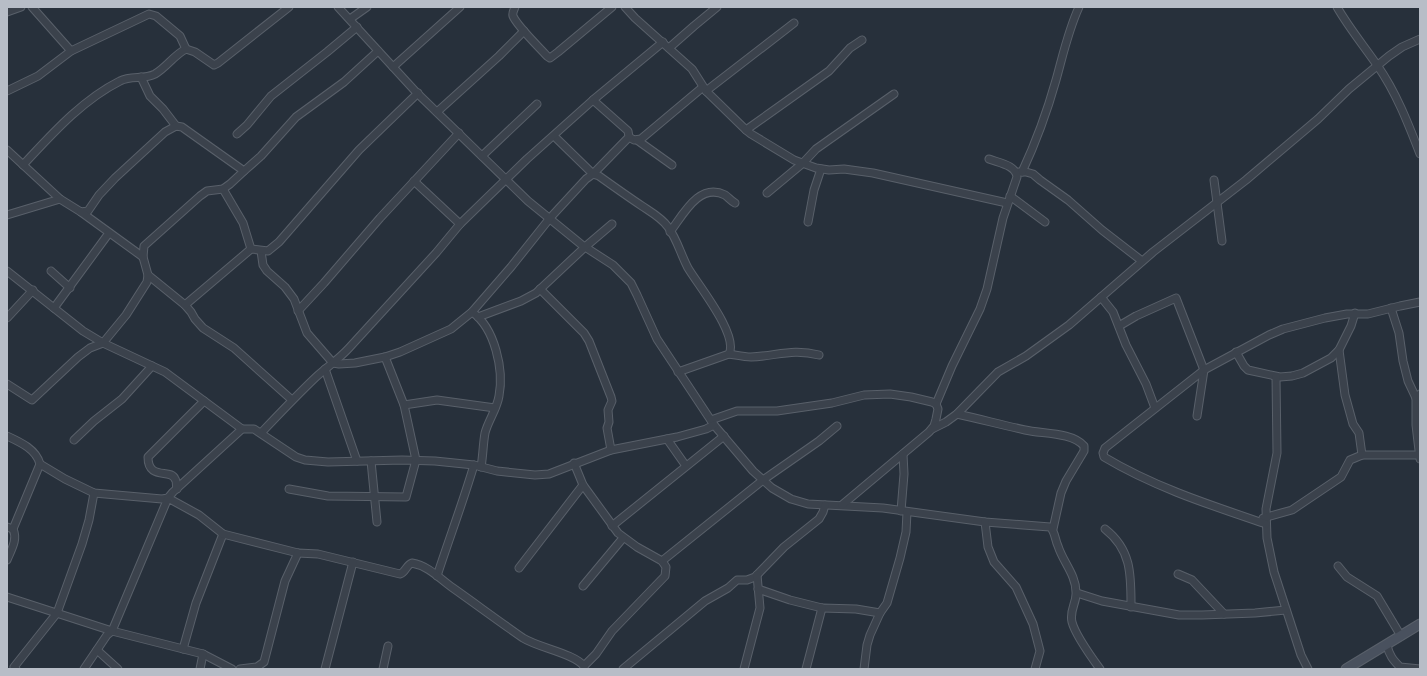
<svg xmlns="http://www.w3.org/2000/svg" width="1427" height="676" viewBox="0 0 1427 676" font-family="'IBM Plex Sans',sans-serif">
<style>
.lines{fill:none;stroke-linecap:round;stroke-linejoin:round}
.street-casing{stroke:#59606a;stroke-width:9}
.secondary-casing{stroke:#59606a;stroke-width:11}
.street{stroke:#3b424c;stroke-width:7}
.secondary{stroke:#49515e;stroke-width:9}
</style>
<rect width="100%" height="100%" fill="#27303b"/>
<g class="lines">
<!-- street casing -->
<g class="street-casing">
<g id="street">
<path d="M32,7L71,51"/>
<path d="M338,7L416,92L528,201L582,245L613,265L631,283L637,295L657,339L714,425L753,471L772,488L791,499L808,504L883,508L985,522L1050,527C1055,531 1055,540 1058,546C1063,562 1076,575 1076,592C1077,603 1069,610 1072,622C1075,634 1092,658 1100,669"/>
<path d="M515,7C514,10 512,13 513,16C517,26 539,47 547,56L550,58L558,52L612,7"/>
<path d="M625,7L635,18L692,69L706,91L746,130L751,134L794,160L816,168L829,170L844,169L873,173L1007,203"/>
<path d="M1337,7C1349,28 1364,46 1377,65C1396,92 1408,123 1420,154"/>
<path d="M7,12L21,7"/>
<path d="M350,19L367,7"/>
<path d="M669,48L694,26L717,7"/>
<path d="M393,67L460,7"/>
<path d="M141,77L150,96L163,109L176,126"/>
<path d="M7,91L38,76L71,51L149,14L156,16L180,36L186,49"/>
<path d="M706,91L794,23"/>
<path d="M437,112L499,56L524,31"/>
<path d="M746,130L829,71L850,48L862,40"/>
<path d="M237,134L247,125L271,96L327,52L357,27"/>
<path d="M554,136L593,174L599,176C613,186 627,196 642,206C651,212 662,218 668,227C677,239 681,255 688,268C698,285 739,335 729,354L678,372"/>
<path d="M629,137L634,140L641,139L703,87"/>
<path d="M637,140L672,165"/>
<path d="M7,150L60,199L81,212L88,211L99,195L115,178L165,132L176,126L182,127L244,171L261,156L296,117L344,82L378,51"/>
<path d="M482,156L537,104"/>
<path d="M23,165C52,134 82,100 120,81C131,75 144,80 155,74C167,67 174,55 186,49L195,52L214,65L218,63L289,7"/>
<path d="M1019,172H1026L1033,174L1040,180L1068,200L1102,230L1142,261"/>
<path d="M1022,172C1036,142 1047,112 1056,80C1063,55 1068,31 1079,7"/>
<path d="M1214,180L1222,241"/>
<path d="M414,181L460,224"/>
<path d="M223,189L243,223L251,249"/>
<path d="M767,193L803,163L816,149L894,94"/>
<path d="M1010,196L1045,222"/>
<path d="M81,212L143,257"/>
<path d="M7,215L60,199"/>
<path d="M808,222L814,190L821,169"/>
<path d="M670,232C683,215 699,182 725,195C728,197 731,201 735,203"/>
<path d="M261,251L263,265L267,271L285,287L294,299L307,333L333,363L339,364L355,363L385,357L400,352L451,329L472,312L511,267L550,218L586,179L593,174L629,137L628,131L593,100"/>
<path d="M7,271L83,331L103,343L165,372L242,429"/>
<path d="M51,271L70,288"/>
<path d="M148,275L185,305L191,312L195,319L203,328L234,348L292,400"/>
<path d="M540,289L584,333L589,341L611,397L612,401L608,410L609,422L607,428L611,450"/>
<path d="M1101,297L1113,312L1126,345L1146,384L1155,408"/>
<path d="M185,305L251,249L268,251L279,242L359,150L418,93"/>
<path d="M54,308L109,233"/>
<path d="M1391,308L1399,333L1403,361L1408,381L1416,398"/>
<path d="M298,311L324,283L380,218L459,133"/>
<path d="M472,312C495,328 504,370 499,396C497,409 488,421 485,433C483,444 483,456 481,467"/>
<path d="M478,317L521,301L536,293L585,247L612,224"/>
<path d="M7,318L33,290"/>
<path d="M1119,326L1136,316L1176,298L1204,370L1197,416"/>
<path d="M1339,350L1345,395L1353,424L1359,433L1362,455"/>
<path d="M1236,352L1244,366L1248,370L1280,377L1292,376L1303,373L1331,358L1339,350L1351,326L1355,313"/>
<path d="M729,354C736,355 744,357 751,357C777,356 792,348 819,355"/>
<path d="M325,369L357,461"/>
<path d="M1276,377L1277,453L1266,509L1267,538L1274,572L1301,655L1308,669"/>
<path d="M7,384L32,400L78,357L90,348L103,343L126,315L147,282L148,275L143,257L144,246L200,196L207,191L223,189L230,184L244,171"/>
<path d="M1420,394L1416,398V425L1420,459"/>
<path d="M936,404L952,366L980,309L987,289L1003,218L1017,177C1016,165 999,163 989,159"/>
<path d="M404,405L437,400L495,408"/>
<path d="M957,414C980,419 1002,425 1025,430C1042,434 1072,432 1084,446V451L1066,481L1061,493L1053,529"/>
<path d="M711,420L737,411H777L832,403L864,395L890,394L911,397L932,402L936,404L938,409L936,419L934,426L929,432L842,505"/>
<path d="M932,429L946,422L957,414L998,372L1026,356L1069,325L1153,252L1246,180L1318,119L1349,89L1389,56L1402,47L1420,39"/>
<path d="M261,433C279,414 297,395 316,377C327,367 339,359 349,348L436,253L460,224L527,159L593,100L663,42"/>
<path d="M7,436C20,442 36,449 40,464L13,529L7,527"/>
<path d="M667,439L686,466"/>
<path d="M74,440L94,421L122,399L152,366"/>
<path d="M371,461L377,522"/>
<path d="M574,463L583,485L618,533L637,547L662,561L666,567L665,576L612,631L596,654L584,666V669"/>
<path d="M40,464L65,479L94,493L162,499L168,498L173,492L242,429H254L296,457L305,460L328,462L402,460L435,461L474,465L497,471L535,475L549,474L611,450L677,437L706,429L714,425"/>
<path d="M177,489C176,486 177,481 175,479C171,468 148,481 148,457L204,401"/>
<path d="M289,489L328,496L406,497L416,460L404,405L385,357"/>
<path d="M901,511L904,474L903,454"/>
<path d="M1263,518L1292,510L1341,477L1350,460L1362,455H1420"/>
<path d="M985,522L988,547L994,562L1016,587L1033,624L1040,651L1035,669"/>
<path d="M1266,524C1210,505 1154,487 1104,457L1103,453L1105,448L1204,370L1269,335L1283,329L1325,318L1347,314H1368L1400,306L1420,302"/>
<path d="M612,526L724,436"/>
<path d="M1105,529C1132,550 1131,576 1131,607"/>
<path d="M7,560C11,550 18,540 13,529"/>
<path d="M662,561L763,480L819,441L837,426"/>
<path d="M1338,566L1347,577L1377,596L1401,636"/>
<path d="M519,568L583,485"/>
<path d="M1178,574L1192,580L1224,614"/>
<path d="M437,576C449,539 463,502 474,465"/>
<path d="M583,586L623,538"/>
<path d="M758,589L790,600L822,608L856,609L880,613"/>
<path d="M1077,593L1102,601L1179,615H1202L1255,613L1286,610"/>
<path d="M7,597L112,631L203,654L232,669"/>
<path d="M1387,645C1389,655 1393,660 1400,667L1420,669"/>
<path d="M183,649L196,603L223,534"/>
<path d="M97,650L118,669"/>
<path d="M16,669L14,667L57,613L82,544L89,520L94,493"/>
<path d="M84,669L107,635L112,631L168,498L199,515L223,534L298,553L318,554L400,574C406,572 406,565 412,563C429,566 440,579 453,588C477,605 500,622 523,638C539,648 573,653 584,666"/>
<path d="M200,669L203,654"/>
<path d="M240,669L257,667L264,662L285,581L298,553"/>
<path d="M325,669L353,562"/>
<path d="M383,669L388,646"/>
<path d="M623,669L705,601L728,588L737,580H747L755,577L784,547L819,519L823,512L825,505"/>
<path d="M744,669L760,608L757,575"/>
<path d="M806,669L822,608"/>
<path d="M864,669L867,645L870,635L880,613L887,603L900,558L906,532L907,512"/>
</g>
</g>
<!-- secondary casing -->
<g class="secondary-casing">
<path id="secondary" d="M1346,669L1420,624"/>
</g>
<!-- street -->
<use href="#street" class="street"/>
<!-- secondary -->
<use href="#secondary" class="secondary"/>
</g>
<!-- border -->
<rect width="1427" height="676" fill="none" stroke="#b7bdc7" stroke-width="16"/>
</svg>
